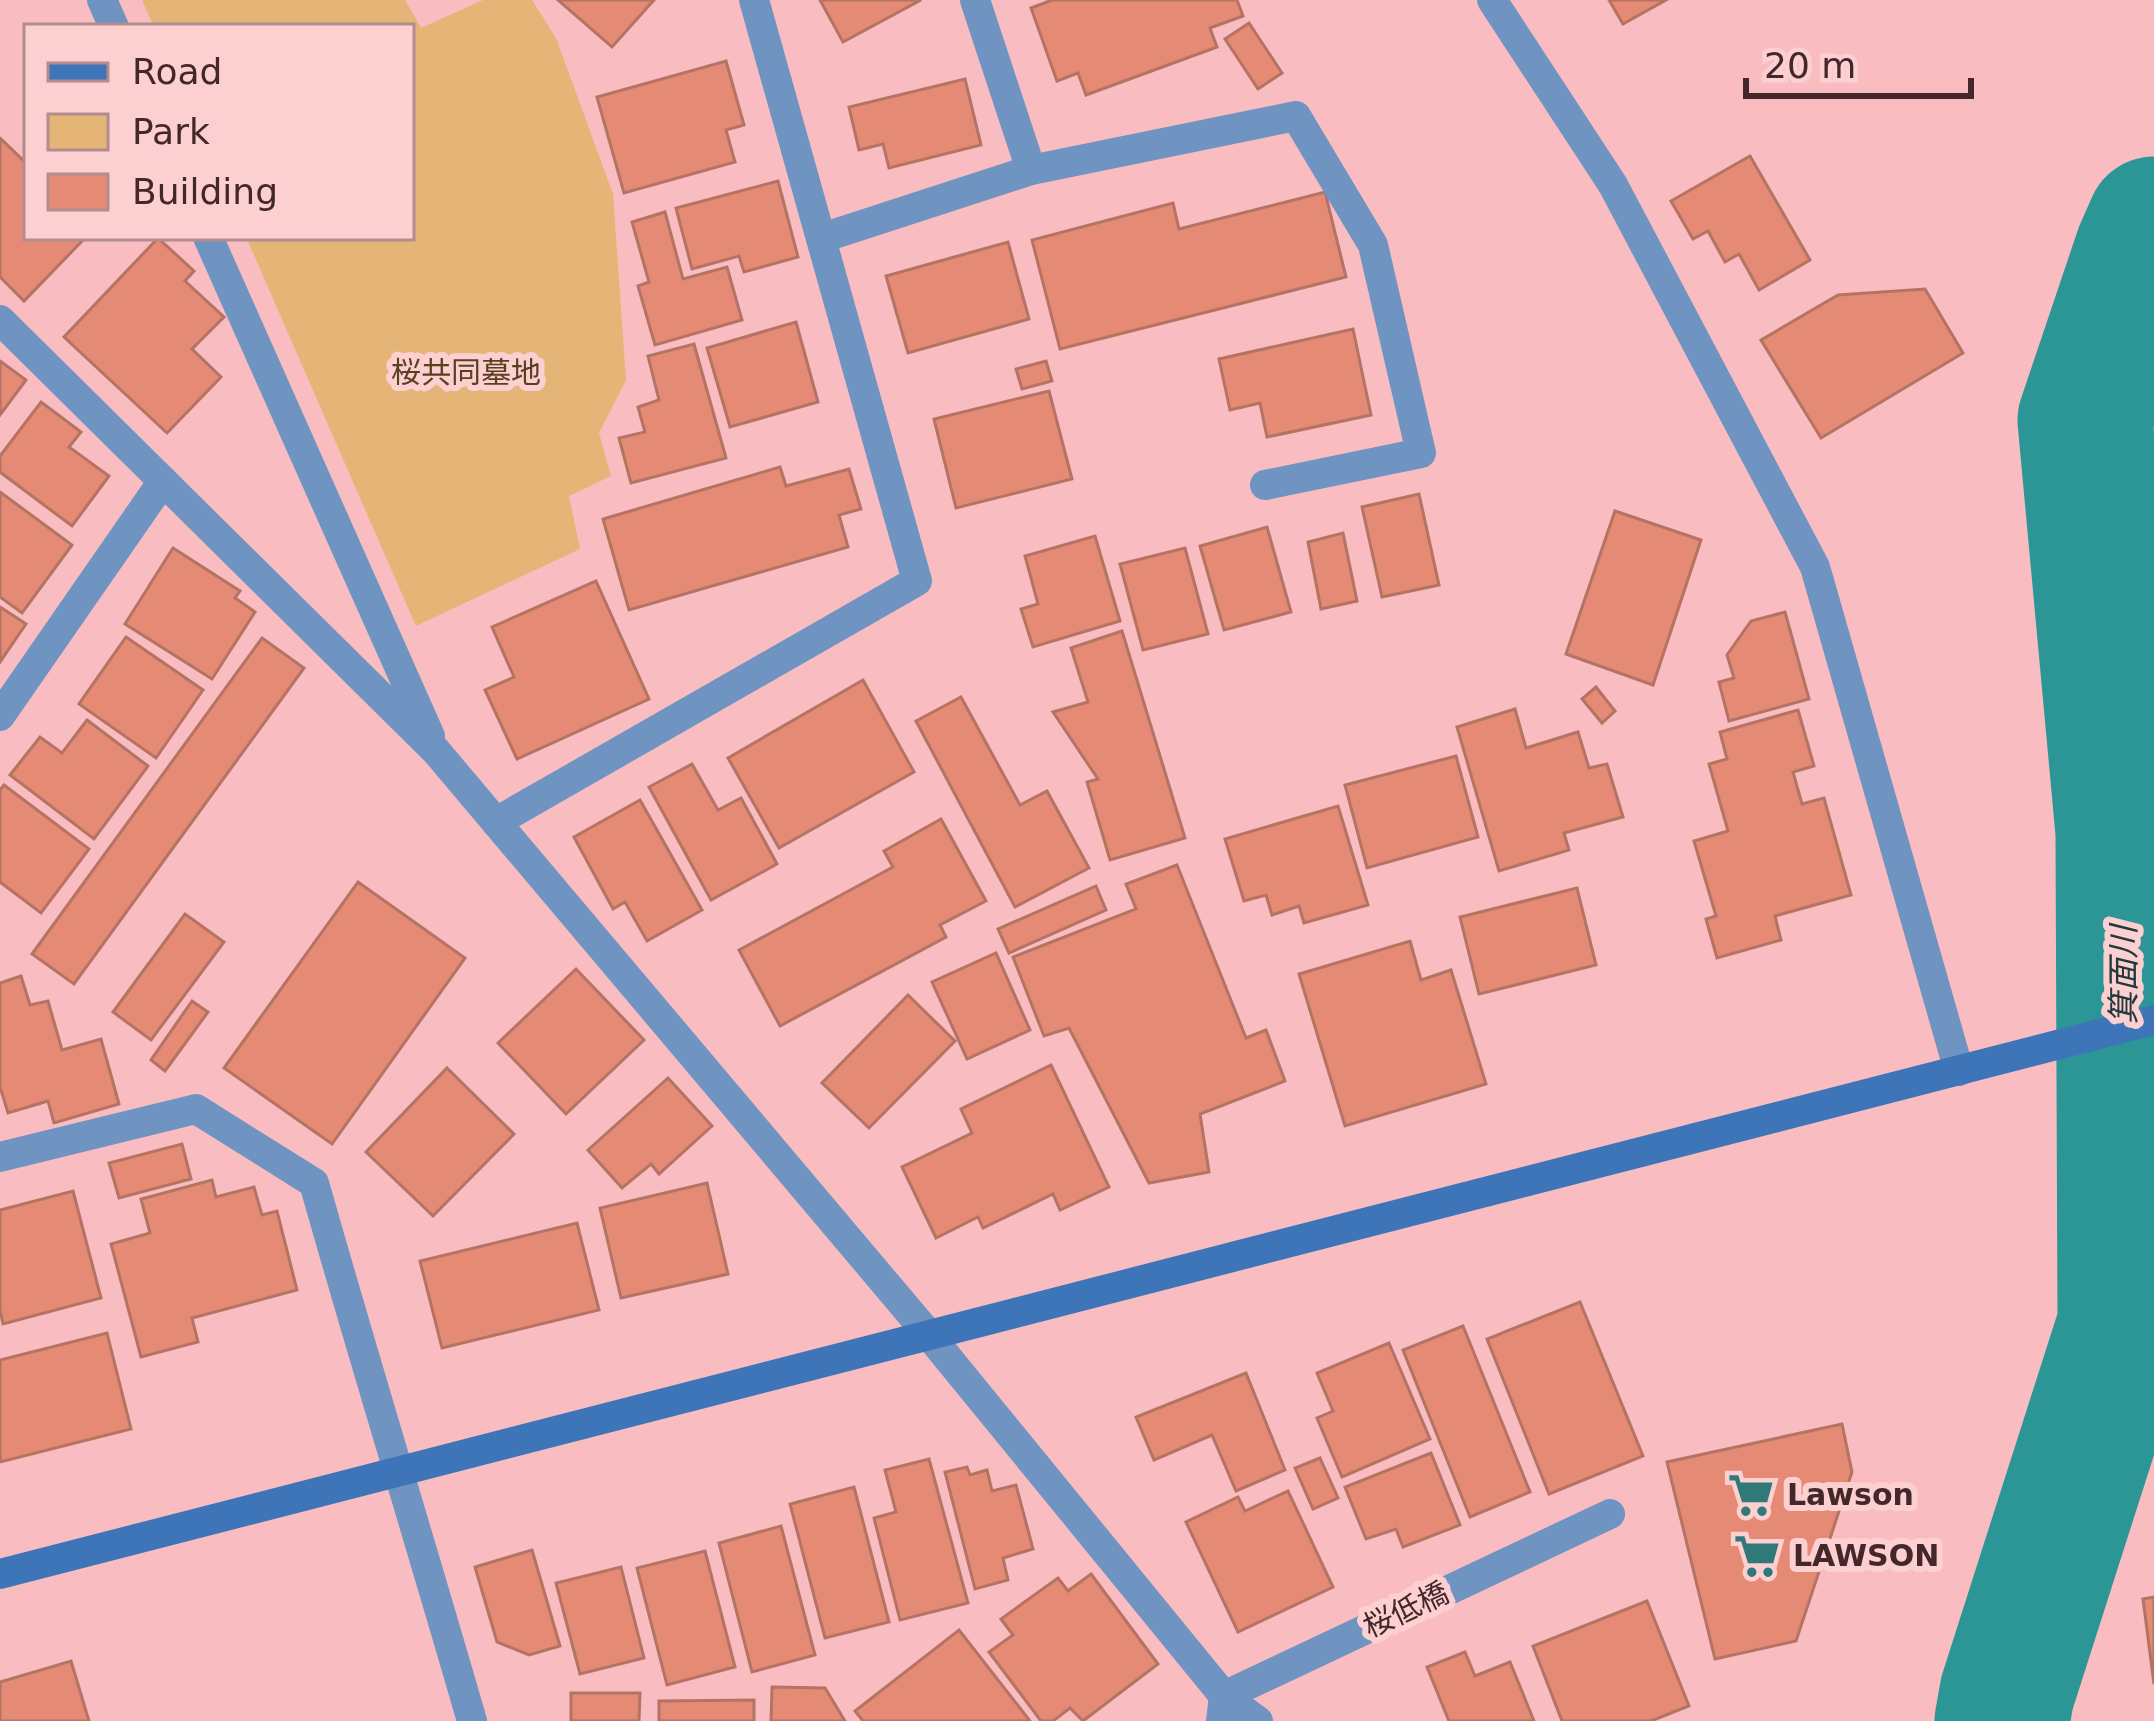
<svg xmlns="http://www.w3.org/2000/svg" width="2154" height="1721" viewBox="0 0 2154 1721" font-family="'DejaVu Sans','Noto Sans JP',sans-serif">
<style>
.green{fill:#e4b576}
.lines{fill:none;stroke-linecap:round;stroke-linejoin:round}
.river{stroke:#2b9695;stroke-width:135}
.building{fill:#e58a74;stroke:#b47363;stroke-width:3}
.street{stroke:#6f94c1;stroke-width:30}
.secondary{stroke:#3d75b8;stroke-width:30}
.labels{text-anchor:middle;stroke-width:12;stroke-linejoin:round;paint-order:stroke}
.park-label{font-size:30px;fill:#594120;stroke:#fccfd1}
.poi-label{font-size:30px;font-weight:bold;fill:#44272a;stroke:#fccfd1;text-anchor:start}
.street-label{font-size:30px;fill:#44272a;stroke:#fccfd1}
.water-label{font-size:33px;font-style:italic;fill:#223939;stroke:#fccfd1}
</style>
<rect width="100%" height="100%" fill="#f9bdc1"/>
<!-- green -->
<path class="green" d="M142,0H405L421,28L483,0H532L556,38L613,194L626,380L599,433L611,476L569,496L580,549L416,626L246,237H411V27H154Z"/>
<g class="lines">
<!-- river -->
<path class="river" d="M2002,1721L2007,1693L2125,1324L2123,832L2085,420L2142,251L2154,224"/>
</g>
<!-- building -->
<g class="building">
<path d="M558,0H654L612,47Z"/>
<path d="M820,0H921L843,42Z"/>
<path d="M1052,0H1237L1243,16L1210,28L1217,47L1086,95L1078,73L1057,81L1031,8Z"/>
<path d="M1609,0H1666L1623,24Z"/>
<path d="M1249,23L1282,73L1258,89L1225,39Z"/>
<path d="M726,61L744,125L726,130L735,162L624,193L597,97Z"/>
<path d="M965,79L981,145L889,168L883,144L859,150L849,107Z"/>
<path d="M0,138L27,164V237H86L24,301L0,277Z"/>
<path d="M1750,156L1810,260L1759,290L1739,254L1725,262L1708,231L1693,239L1671,201Z"/>
<path d="M778,181L798,257L744,272L739,256L692,269L676,208Z"/>
<path d="M1325,192L1346,277L1060,349L1032,240L1173,203L1179,229Z"/>
<path d="M665,212L683,279L727,267L742,320L655,345L638,286L649,282L632,222Z"/>
<path d="M158,238L194,271L185,281L224,317L192,349L221,377L167,433L64,337Z"/>
<path d="M1008,242L1029,319L908,353L886,276Z"/>
<path d="M1925,289L1963,353L1821,438L1761,340L1838,295Z"/>
<path d="M796,322L818,402L730,427L707,348Z"/>
<path d="M1353,329L1371,415L1267,437L1260,403L1230,410L1219,359Z"/>
<path d="M694,344L726,458L631,483L619,438L645,432L638,407L659,400L648,356Z"/>
<path d="M0,361L26,380L0,415Z"/>
<path d="M1046,361L1052,381L1022,389L1016,369Z"/>
<path d="M1049,391L1072,479L956,508L934,419Z"/>
<path d="M41,402L81,432L69,447L109,476L72,526L0,472V456Z"/>
<path d="M780,467L786,486L849,469L861,509L839,515L848,547L629,610L603,519Z"/>
<path d="M0,492L72,545L22,613L0,597Z"/>
<path d="M1419,494L1439,585L1382,597L1362,507Z"/>
<path d="M1615,511L1701,540L1653,685L1566,654Z"/>
<path d="M1267,527L1291,612L1224,630L1200,546Z"/>
<path d="M1343,533L1357,601L1321,609L1308,542Z"/>
<path d="M1095,536L1120,621L1033,647L1021,609L1038,604L1025,556Z"/>
<path d="M173,548L240,591L235,598L255,612L212,679L125,624Z"/>
<path d="M1185,548L1208,634L1143,650L1120,564Z"/>
<path d="M596,581L649,699L517,759L485,690L514,677L492,627Z"/>
<path d="M0,607L26,624L0,662Z"/>
<path d="M1785,612L1809,699L1729,721L1719,682L1734,678L1727,655L1751,621Z"/>
<path d="M1122,631L1185,838L1110,860L1087,782L1098,779L1053,712L1088,702L1071,648Z"/>
<path d="M126,637L203,690L156,758L79,704Z"/>
<path d="M262,638L304,668L74,984L32,954Z"/>
<path d="M863,680L914,772L779,848L728,758Z"/>
<path d="M1596,687L1615,711L1602,723L1582,699Z"/>
<path d="M961,697L1020,805L1047,791L1089,868L1015,907L916,721Z"/>
<path d="M1515,709L1526,748L1578,732L1589,768L1607,764L1623,817L1564,833L1569,850L1499,871L1457,727Z"/>
<path d="M1798,710L1814,766L1793,772L1802,804L1824,798L1851,895L1775,916L1781,940L1717,958L1706,919L1716,916L1694,841L1728,831L1709,764L1727,759L1720,732Z"/>
<path d="M87,720L148,766L94,839L10,775L40,737L62,753Z"/>
<path d="M1456,756L1478,837L1367,868L1345,785Z"/>
<path d="M692,764L718,810L741,798L777,864L711,900L649,787Z"/>
<path d="M4,785L89,849L41,913L0,882V790Z"/>
<path d="M640,800L702,910L647,941L625,902L613,909L574,837Z"/>
<path d="M1338,806L1368,905L1304,923L1299,906L1272,915L1266,895L1244,901L1225,839Z"/>
<path d="M941,819L986,901L940,925L946,937L780,1026L739,950L893,867L884,851Z"/>
<path d="M1177,865L1246,1038L1266,1030L1285,1081L1200,1114L1209,1172L1149,1183L1069,1028L1044,1036L1013,957L1136,909L1126,884Z"/>
<path d="M358,882L465,958L332,1144L224,1068Z"/>
<path d="M1096,886L1106,910L1009,953L998,929Z"/>
<path d="M1577,888L1596,965L1479,994L1460,917Z"/>
<path d="M185,914L224,942L151,1040L113,1012Z"/>
<path d="M1410,941L1421,980L1451,970L1486,1084L1345,1126L1299,974Z"/>
<path d="M996,953L1030,1030L967,1059L932,982Z"/>
<path d="M576,969L644,1040L566,1114L498,1043Z"/>
<path d="M21,976L30,1005L48,1001L62,1050L101,1039L119,1104L54,1123L48,1101L8,1113L0,1087V983Z"/>
<path d="M908,995L955,1041L869,1128L822,1083Z"/>
<path d="M192,1001L208,1012L165,1071L151,1060Z"/>
<path d="M1051,1065L1109,1187L1060,1210L1053,1194L983,1228L978,1217L936,1238L902,1167L972,1133L961,1109Z"/>
<path d="M447,1068L514,1134L433,1216L366,1152Z"/>
<path d="M668,1078L712,1126L659,1174L651,1164L622,1188L588,1150Z"/>
<path d="M182,1144L191,1179L119,1198L109,1163Z"/>
<path d="M212,1180L216,1197L254,1187L262,1215L277,1211L297,1290L192,1318L198,1342L141,1357L111,1244L150,1233L141,1199Z"/>
<path d="M707,1183L728,1274L621,1298L600,1208Z"/>
<path d="M73,1191L101,1298L3,1324L0,1310V1210Z"/>
<path d="M577,1223L599,1310L442,1348L420,1261Z"/>
<path d="M1580,1302L1643,1456L1549,1494L1487,1339Z"/>
<path d="M1463,1326L1530,1492L1470,1517L1403,1350Z"/>
<path d="M107,1333L131,1429L0,1462V1360Z"/>
<path d="M1389,1343L1430,1439L1342,1477L1317,1418L1333,1411L1317,1373Z"/>
<path d="M1246,1373L1285,1470L1236,1491L1212,1435L1154,1460L1136,1417Z"/>
<path d="M1842,1424L1852,1472L1796,1641L1715,1659L1667,1462Z"/>
<path d="M1431,1453L1460,1525L1403,1547L1396,1529L1366,1539L1345,1487Z"/>
<path d="M1320,1458L1338,1498L1313,1509L1295,1468Z"/>
<path d="M929,1459L968,1603L900,1620L874,1518L896,1512L885,1470Z"/>
<path d="M967,1467L970,1475L987,1470L992,1491L1016,1485L1033,1549L1003,1558L1008,1580L975,1589L945,1472Z"/>
<path d="M854,1487L889,1622L825,1638L790,1504Z"/>
<path d="M1288,1491L1333,1587L1238,1632L1186,1522L1238,1497L1245,1511Z"/>
<path d="M781,1526L815,1655L752,1672L719,1543Z"/>
<path d="M532,1550L560,1646L529,1655L497,1642L475,1567Z"/>
<path d="M705,1551L735,1667L667,1685L637,1568Z"/>
<path d="M621,1567L644,1658L580,1674L556,1583Z"/>
<path d="M1091,1574L1158,1664L1083,1721L1070,1708L1053,1721H1041L989,1652L1013,1635L1001,1619L1058,1578L1068,1591Z"/>
<path d="M2154,1597V1684L2143,1599Z"/>
<path d="M1647,1601L1689,1706L1651,1721H1562L1533,1646Z"/>
<path d="M959,1630L1030,1721H863L855,1711Z"/>
<path d="M1465,1652L1475,1676L1510,1662L1534,1721H1449L1427,1667Z"/>
<path d="M71,1661L89,1721H0V1682Z"/>
<path d="M772,1687L825,1688L845,1721H771Z"/>
<path d="M571,1693H640L639,1721H571Z"/>
<path d="M754,1700V1721H659V1701Z"/>
</g>
<g class="lines">
<!-- street -->
<g class="street">
<path d="M102,0L114,27"/>
<path d="M975,0L1031,170"/>
<path d="M1492,0L1613,185L1815,567L1959,1071"/>
<path d="M208,237L430,736"/>
<path d="M822,238L1031,170L1296,116L1373,245L1421,453L1265,485"/>
<path d="M0,320L436,751L929,1335L1224,1696L1258,1721"/>
<path d="M0,716L163,481"/>
<path d="M496,822L917,581L754,0"/>
<path d="M0,1157L196,1109L314,1183C365,1363 420,1541 472,1721"/>
<path d="M1221,1721L1224,1696L1610,1514"/>
</g>
<!-- secondary -->
<path class="secondary" d="M0,1574L2154,1020"/>
</g>
<!-- icons -->
<defs>
<g id="supermarket-bare" transform="scale(3.6)"><path d="M-6-5.5h2.5l.6 2H6L4.5 2H-2.5L-4.4-4H-6ZM-1.5 3.2a1.3 1.3 0 1 0 .1 0ZM3 3.2a1.3 1.3 0 1 0 .1 0Z" fill="#307978" stroke="#fccfd1" stroke-width="2.5" paint-order="stroke"/></g>
</defs>
<g fill-rule="evenodd">
<use href="#supermarket-bare" x="1751" y="1495"/>
<use href="#supermarket-bare" x="1757" y="1556"/>
</g>
<g class="labels">
<!-- park labels -->
<g class="park-label">
<text x="466" y="383">桜共同墓地</text>
</g>
<!-- poi labels -->
<g class="poi-label">
<text x="1787" y="1505">Lawson</text>
<text x="1793" y="1566">LAWSON</text>
</g>
<!-- street labels -->
<g class="street-label">
<text transform="translate(1406 1610) rotate(-25)" y="10">桜低橋</text>
</g>
<!-- water labels -->
<g class="water-label">
<text transform="translate(2123 975) rotate(-90)" y="12">箕面川</text>
</g>
</g>
<!-- legend -->
<rect x="24" y="24" width="390" height="216" fill="#fccfd1" stroke="#b28c8e" stroke-width="3"/>
<rect x="48" y="63" width="60" height="18" fill="#3d75b8" stroke="#b28c8e" stroke-width="3"/>
<text x="132" y="84" font-size="36" fill="#44272a">Road</text>
<rect x="48" y="114" width="60" height="36" fill="#e4b576" stroke="#b28c8e" stroke-width="3"/>
<text x="132" y="144" font-size="36" fill="#44272a">Park</text>
<rect x="48" y="174" width="60" height="36" fill="#e58a74" stroke="#b28c8e" stroke-width="3"/>
<text x="132" y="204" font-size="36" fill="#44272a">Building</text>
<!-- scale -->
<path d="M1746 78v18h225v-18" fill="none" stroke="#44272a" stroke-width="6"/>
<text x="1764" y="78" font-size="36" fill="#44272a" stroke="#fccfd1" stroke-width="9" paint-order="stroke">20 m</text>
</svg>
